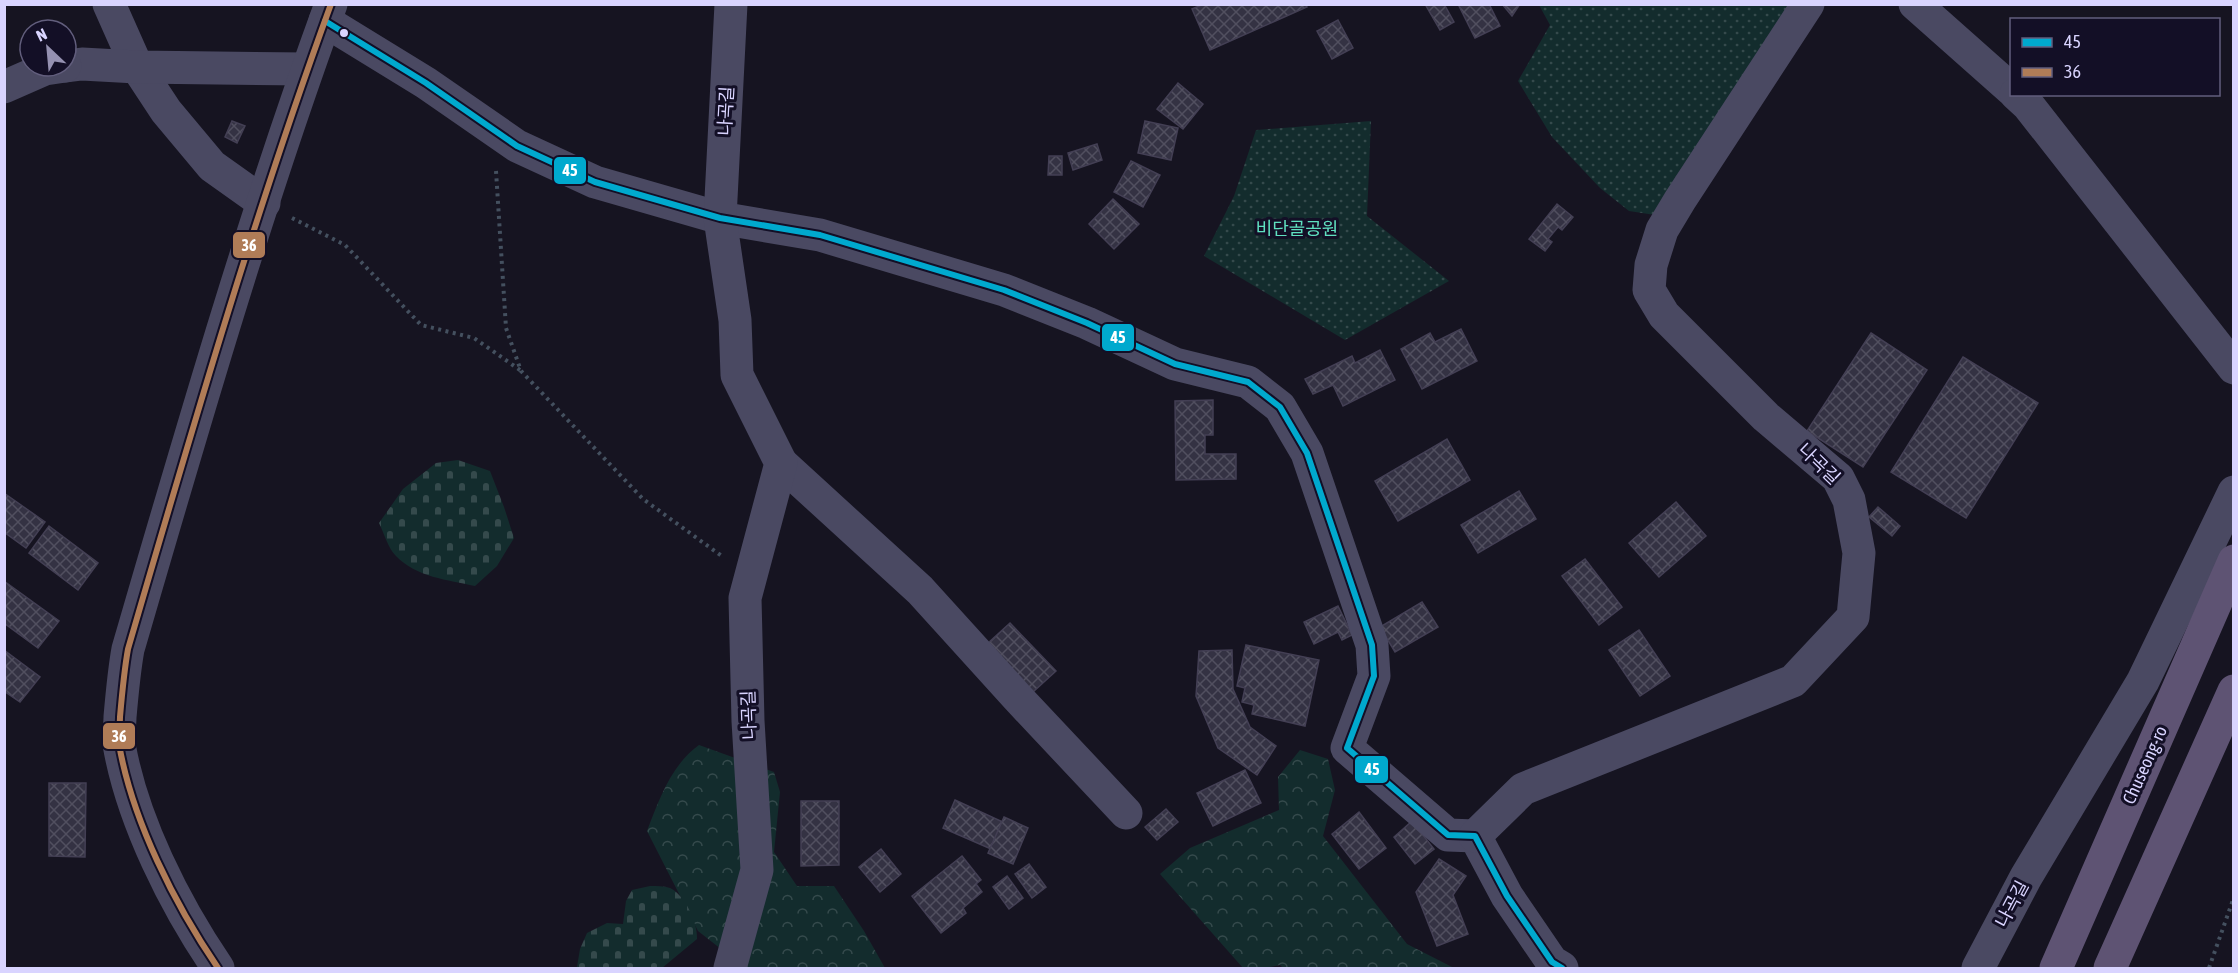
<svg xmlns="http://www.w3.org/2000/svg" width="2238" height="973" viewBox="0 0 2238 973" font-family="'Asap Condensed','Noto Sans KR',sans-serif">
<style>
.grass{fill:url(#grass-dots)}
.forest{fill:url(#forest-crowns)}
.cemetery{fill:url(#cemetery-stones)}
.building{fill:url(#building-cross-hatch);stroke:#433f54;stroke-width:1.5}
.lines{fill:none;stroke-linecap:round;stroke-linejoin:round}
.path{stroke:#44505f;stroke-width:4;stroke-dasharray:3 4.5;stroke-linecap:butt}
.minor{stroke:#4a4962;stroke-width:33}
.major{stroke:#5e5373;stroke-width:33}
.bus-1-casing{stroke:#130f26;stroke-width:10}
.bus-2-casing{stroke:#130f26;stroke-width:10}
.bus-1{stroke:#00a9ce;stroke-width:6}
.bus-2{stroke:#b07c57;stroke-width:6}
.bus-dot{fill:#d9d4ff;stroke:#130f26;stroke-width:2}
.labels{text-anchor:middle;stroke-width:6;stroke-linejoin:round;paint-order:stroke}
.street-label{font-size:18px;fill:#d9d4ff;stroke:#130f26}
.park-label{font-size:18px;fill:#5fe0c0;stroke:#130f26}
.line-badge{stroke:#130f26;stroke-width:2}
.badge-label{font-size:16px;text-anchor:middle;font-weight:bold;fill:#fff}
</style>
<defs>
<pattern id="grass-dots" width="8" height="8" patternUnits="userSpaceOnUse" patternTransform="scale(1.5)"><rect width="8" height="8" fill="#132c2d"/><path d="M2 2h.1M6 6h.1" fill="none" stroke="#354a4c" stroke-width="1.8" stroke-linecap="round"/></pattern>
<pattern id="forest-crowns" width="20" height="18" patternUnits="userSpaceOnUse" patternTransform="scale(1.5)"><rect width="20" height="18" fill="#132c2d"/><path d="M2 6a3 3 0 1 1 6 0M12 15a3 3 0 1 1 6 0" fill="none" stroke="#354a4c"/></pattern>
<pattern id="cemetery-stones" width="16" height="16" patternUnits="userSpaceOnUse" patternTransform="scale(1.5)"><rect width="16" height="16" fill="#132c2d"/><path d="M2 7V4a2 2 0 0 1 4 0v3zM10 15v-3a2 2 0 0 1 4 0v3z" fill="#354a4c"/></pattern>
<pattern id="building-cross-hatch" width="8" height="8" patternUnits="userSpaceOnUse" patternTransform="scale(1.5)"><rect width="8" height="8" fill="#343243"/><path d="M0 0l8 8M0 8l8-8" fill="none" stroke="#514f5f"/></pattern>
</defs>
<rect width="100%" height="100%" fill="#161421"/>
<!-- grass -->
<g class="grass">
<path d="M1539,5H1800L1655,215L1629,211L1600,188L1552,137L1518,81L1550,25Z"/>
<path d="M1371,121L1367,216L1449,281L1345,340L1204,256L1234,196L1256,130Z"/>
</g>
<!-- forest -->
<g class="forest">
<path d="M699,745L774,772L780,792L774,852L797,886H834L864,931L885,968H718L721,949L698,931L647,831C659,800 671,765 699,745Z"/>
<path d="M1300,750L1328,759L1335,790L1323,836L1407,944L1454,968H1283L1280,965L1264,968H1243L1160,874L1190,848L1279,810L1278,777Z"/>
</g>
<!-- cemetery -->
<g class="cemetery">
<path d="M458,460L490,471L504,507L514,538L497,566L475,586C448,580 416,577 396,556C388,548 384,533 379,523L403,489L436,463Z"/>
<path d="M650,886C656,886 664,886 670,888C685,895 698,923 697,939L662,968H557L577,967L580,949L587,933L607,923L623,924L626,901L632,890Z"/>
</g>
<!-- building -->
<g class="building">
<path d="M1204,4H1305L1307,7L1210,50L1192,9Z"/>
<path d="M1425,4H1444L1454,22L1440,30Z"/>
<path d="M1458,4H1489L1500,26L1475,38Z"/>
<path d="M1502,4H1520L1512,16Z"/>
<path d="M1338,20L1353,48L1332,59L1317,31Z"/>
<path d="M1178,83L1203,104L1183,129L1157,109Z"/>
<path d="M232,121L245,126L237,143L225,137Z"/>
<path d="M1145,121L1178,128L1171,160L1138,153Z"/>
<path d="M1097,144L1102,160L1073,170L1068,153Z"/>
<path d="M1049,156H1062V175H1048Z"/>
<path d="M1131,161L1160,175L1143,207L1114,192Z"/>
<path d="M1113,199L1139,224L1114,249L1089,224Z"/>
<path d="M1557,204L1573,217L1562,230L1558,227L1548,239L1552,242L1545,251L1529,239Z"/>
<path d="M1461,329L1477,361L1422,389L1401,349L1430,333L1435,342Z"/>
<path d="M1871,333L1927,370L1863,467L1807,431Z"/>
<path d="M1380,350L1395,380L1343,406L1333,385L1313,394L1305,379L1352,356L1355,363Z"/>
<path d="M1963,357L2038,403L1966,518L1891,472Z"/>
<path d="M1213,400V435H1205V454H1236V479L1176,480L1175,401Z"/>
<path d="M1447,439L1470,480L1398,521L1375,481Z"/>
<path d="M1519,491L1536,519L1478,553L1461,525Z"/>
<path d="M4,493L45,522L26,548L4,532Z"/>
<path d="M1676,502L1706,536L1659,577L1629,543Z"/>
<path d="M1878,507L1900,526L1892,536L1869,517Z"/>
<path d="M49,526L98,563L78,590L29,553Z"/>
<path d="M1585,559L1622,607L1599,625L1562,576Z"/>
<path d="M4,581L59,621L38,648L4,623Z"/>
<path d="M1422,602L1438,627L1395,652L1380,627Z"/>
<path d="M1338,606L1352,635L1342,640L1338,632L1314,644L1304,622Z"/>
<path d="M1010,623L1056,671L1033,692L987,644Z"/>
<path d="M1639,630L1670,676L1640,696L1609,650Z"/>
<path d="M1246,645L1319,660L1305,726L1252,714L1254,705L1242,702L1245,688L1237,686Z"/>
<path d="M4,650L40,677L20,702L4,691Z"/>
<path d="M1232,650L1233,689L1250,727L1276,746L1257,775L1218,748L1196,696L1199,651Z"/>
<path d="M1245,770L1261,803L1213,826L1197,793Z"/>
<path d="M49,783H86L85,857L49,856Z"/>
<path d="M955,800L1003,822L991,849L943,828Z"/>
<path d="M801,801H839V865L801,866Z"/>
<path d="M1166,809L1178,822L1157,840L1145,827Z"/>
<path d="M1359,812L1386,848L1359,869L1332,834Z"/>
<path d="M1004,817L1028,828L1013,864L988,853Z"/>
<path d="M1412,821L1434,849L1415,864L1394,837Z"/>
<path d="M881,849L901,874L880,892L859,867Z"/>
<path d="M962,856L981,880L976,884L982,892L963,908L966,913L941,933L912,896Z"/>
<path d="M1439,859L1466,876L1453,895L1468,934L1437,946L1416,892Z"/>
<path d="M1029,864L1046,887L1032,898L1015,874Z"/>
<path d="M1007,876L1023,898L1009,909L993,887Z"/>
</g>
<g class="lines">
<!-- path -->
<g class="path">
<path d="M496,171L506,328L521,371L643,499L723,557"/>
<path d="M292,218L345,245L421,325L474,338L520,370"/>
<path d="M2209,968L2234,897"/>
</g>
<!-- minor -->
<g class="minor">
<path d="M109,4L137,67L166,111L212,166L264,203"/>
<path d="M1915,4L2012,90"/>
<path d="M325,21L426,83L517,146L595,182L720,218L820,235L1004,290L1087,323L1175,364L1248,382L1280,407L1307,453L1372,645L1374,676L1347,748L1448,835L1475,836L1507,896L1552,962L1562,968"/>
<path d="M66,66L82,64L137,67L307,69"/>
<path d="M4,87L45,69L65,66"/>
<path d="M2016,94L2028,105L2234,368"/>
<path d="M781,463L920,590L1017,697L1126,813"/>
<path d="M1475,836L1523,789L1793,681L1853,617L1859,553L1849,500L1838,478L1766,417L1664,315L1649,290L1651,265L1662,230L1680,200L1808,4"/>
<path d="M218,968C175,905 132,820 119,744C118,735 120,725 120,717C122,694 124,671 128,649C191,433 254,215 331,4"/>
<path d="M730,968L757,870L748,721L745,598L781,463L737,375L735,320L720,218L731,4"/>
<path d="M1978,968L2026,877L2143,681L2234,492"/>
</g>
<!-- major -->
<g class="major">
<path d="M2056,968L2234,561"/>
<path d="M2110,968L2234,691"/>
</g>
<!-- bus-1 casing -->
<g class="bus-1-casing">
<path id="bus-1" d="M325,21L426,83L517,146L595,182L720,218L820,235L1004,290L1087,323L1175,364L1248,382L1280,407L1307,453L1372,645L1374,676L1347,748L1448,835L1475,836L1507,896L1552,962L1562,968"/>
</g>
<!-- bus-2 casing -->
<g class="bus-2-casing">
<path id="bus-2" d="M218,968C175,905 132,820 119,744C118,735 120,725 120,717C122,694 124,671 128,649C191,433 254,215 331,4"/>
</g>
<!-- bus-1 -->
<use href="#bus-1" class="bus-1"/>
<!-- bus-2 -->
<use href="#bus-2" class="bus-2"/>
</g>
<!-- markers -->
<circle class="bus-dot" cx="344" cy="33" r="5"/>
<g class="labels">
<!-- street labels -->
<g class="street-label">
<text transform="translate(726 111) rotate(-87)" y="6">나곡길</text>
<text transform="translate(1819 464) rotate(44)" y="6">나곡길</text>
<text transform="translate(749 715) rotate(-92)" y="6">나곡길</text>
<text transform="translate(2145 765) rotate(-66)" y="6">Chuseong-ro</text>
<text transform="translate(2012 904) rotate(-62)" y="6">나곡길</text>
</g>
<!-- park labels -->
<g class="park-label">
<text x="1297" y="235">비단골공원</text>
</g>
</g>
<g class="line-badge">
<rect x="553" y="156" width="34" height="29" rx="6" fill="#00a9ce"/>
<rect x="232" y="231" width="34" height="28" rx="6" fill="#b07c57"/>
<rect x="1101" y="323" width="34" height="29" rx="6" fill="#00a9ce"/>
<rect x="102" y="722" width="34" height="28" rx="6" fill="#b07c57"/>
<rect x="1354" y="755" width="35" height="29" rx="6" fill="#00a9ce"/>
</g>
<g class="badge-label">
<text x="570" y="176">45</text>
<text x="249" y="251">36</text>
<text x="1118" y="343">45</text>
<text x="119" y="742">36</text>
<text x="1372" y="775">45</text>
</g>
<!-- border -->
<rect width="2238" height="973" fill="none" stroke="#d9d4ff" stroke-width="12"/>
<!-- legend -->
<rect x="2010" y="18" width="210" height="78" fill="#130f26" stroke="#625e7d" stroke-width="1.5"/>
<rect x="2022" y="38" width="30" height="9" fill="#00a9ce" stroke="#625e7d" stroke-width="1.5"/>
<text x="2064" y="48" font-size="18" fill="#d9d4ff">45</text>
<rect x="2022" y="68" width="30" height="9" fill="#b07c57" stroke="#625e7d" stroke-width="1.5"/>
<text x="2064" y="78" font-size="18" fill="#d9d4ff">36</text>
<!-- north arrow -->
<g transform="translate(48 48) rotate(334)"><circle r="28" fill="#130f26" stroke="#625e7d" stroke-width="1.5"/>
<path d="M0-4.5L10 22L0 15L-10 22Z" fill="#9591b1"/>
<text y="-9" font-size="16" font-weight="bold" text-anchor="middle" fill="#d9d4ff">N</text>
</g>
</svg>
